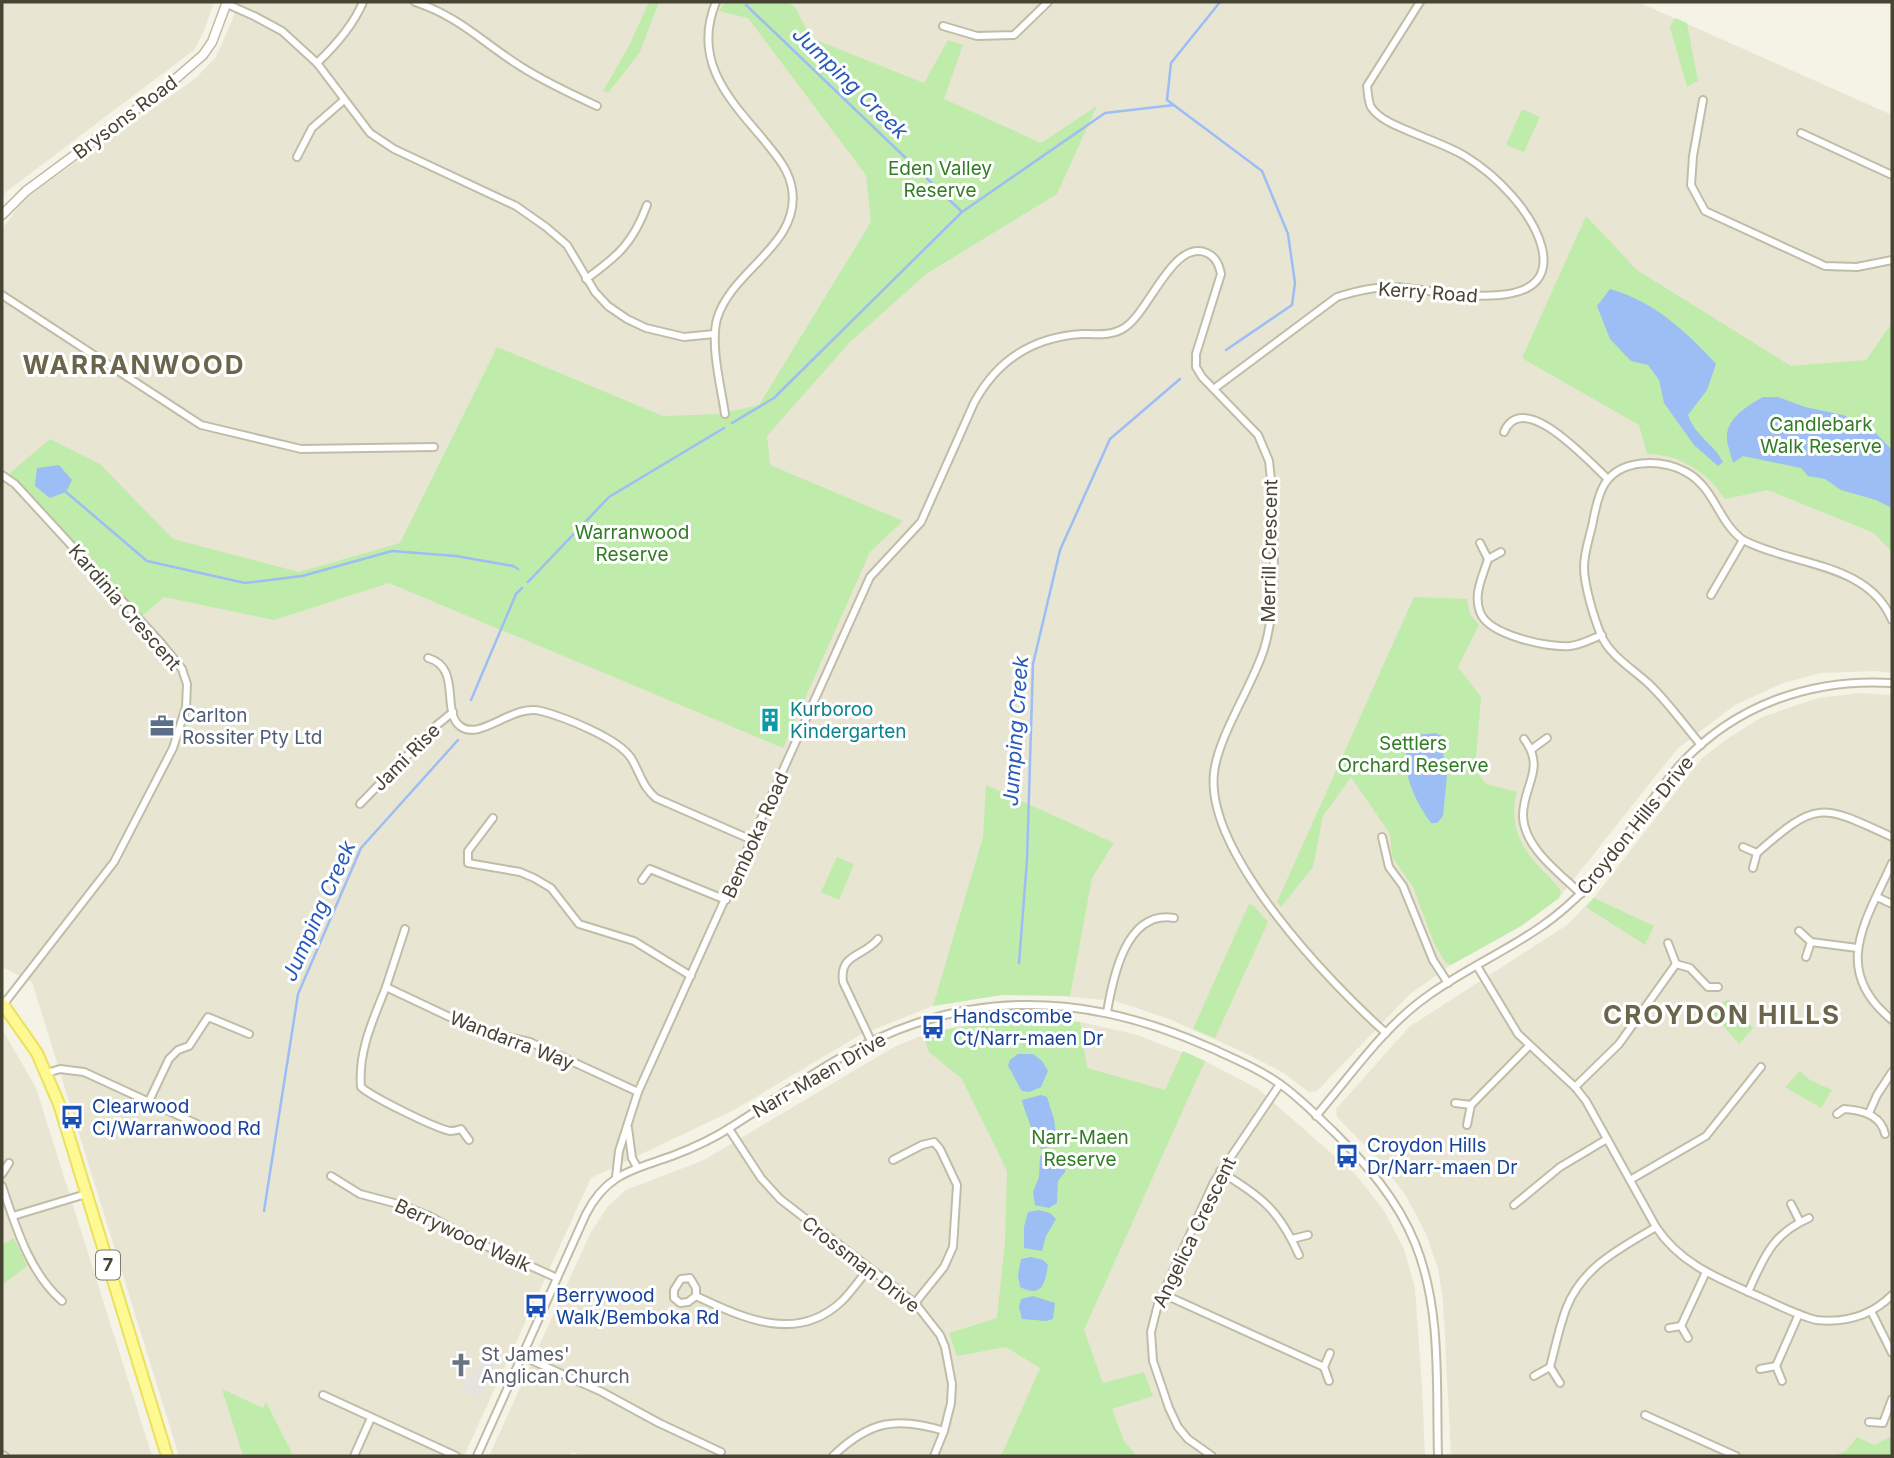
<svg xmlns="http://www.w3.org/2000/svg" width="1894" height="1458" viewBox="0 0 1894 1458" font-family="Inter,sans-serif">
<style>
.residential{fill:#e8e6d3}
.green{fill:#bfebab}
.parking{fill:#e4e3de}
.water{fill:#9dbdf5}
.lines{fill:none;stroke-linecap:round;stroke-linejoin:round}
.stream{stroke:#9dbdf5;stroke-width:2.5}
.minor-casing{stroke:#c0bda7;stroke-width:10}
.tertiary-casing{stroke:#c0bda7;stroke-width:11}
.primary-casing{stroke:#ebe15c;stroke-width:14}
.minor{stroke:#fff;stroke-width:6}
.tertiary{stroke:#fff;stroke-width:8}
.primary{stroke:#fff993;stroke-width:10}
.labels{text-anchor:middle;stroke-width:6;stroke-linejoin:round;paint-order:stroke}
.shield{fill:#fff;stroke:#7e7c71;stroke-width:2}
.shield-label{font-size:18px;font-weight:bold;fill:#474434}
.street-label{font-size:19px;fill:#474434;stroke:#fff}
.park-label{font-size:19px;fill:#317c24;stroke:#fff}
.culture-label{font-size:19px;fill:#0d838f;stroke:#fff;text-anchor:start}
.service-label{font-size:19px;fill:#4e5e75;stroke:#fff;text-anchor:start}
.transit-label{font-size:19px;fill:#164399;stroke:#fff;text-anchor:start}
.worship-label{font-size:19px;fill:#5b616d;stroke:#fff;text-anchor:start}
.water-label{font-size:21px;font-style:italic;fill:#275ab9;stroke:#fff}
.district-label{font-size:26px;font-weight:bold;letter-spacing:2px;fill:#6a654b;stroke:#fff}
</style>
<rect width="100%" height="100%" fill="#f4f3e5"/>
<!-- residential -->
<g class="residential">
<path d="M2,2H214L203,33L194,50L7,191L2,198Z"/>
<path d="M240,2H1638L1892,115V673L1875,671L1821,673L1783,683L1735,705L1677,749L1559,898L1521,926L1451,965L1410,994L1317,1091L1309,1092L1282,1072L1245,1053L1169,1019L1116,1001L1036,994L1001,995L933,1006L860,1035L734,1110L591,1178L464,1456H179L32,982L2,967V229L26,197L196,78L216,57Z"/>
<path d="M1860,693L1892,695V1456H1451L1443,1301L1438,1268L1426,1234L1406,1196L1378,1159L1337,1117L1336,1109L1409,1027L1567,925L1596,895L1702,758L1727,739L1762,717L1818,698Z"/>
<path d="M1040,1019L1080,1022L1134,1034L1205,1061L1258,1089L1355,1174L1383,1209L1404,1249L1415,1288L1422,1386L1425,1456H583L572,1452L570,1456H489L591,1232L608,1206L626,1190L704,1160L894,1047L923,1035L961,1026L1000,1020Z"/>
<path d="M2,1029L36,1088L152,1456H2Z"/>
</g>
<!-- green -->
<g class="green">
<path d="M649,2H659L640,52L608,93L603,91L629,46Z"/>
<path d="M725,2H787L795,7L811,38L924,83L948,40L963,45L944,99L1041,143L1097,106L1057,194L926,274L849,343L767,436L770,465L903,521L870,552L783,748L389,583L274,620L164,597L142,616L60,527L4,478L50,439L100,464L173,539L299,572L400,543L497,347L663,416L718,414L759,405L871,222L866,175L748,18L719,11Z"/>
<path d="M1675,18L1687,23L1698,81L1687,87L1670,27Z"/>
<path d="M1522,109L1540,117L1524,152L1506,145Z"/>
<path d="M1586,216L1637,270L1791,366L1866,360L1892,323V552L1874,533L1768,490L1725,499C1706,471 1681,455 1647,454L1639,425L1522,358Z"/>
<path d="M1414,597L1467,599L1470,614L1479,625L1458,667L1481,697L1475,769L1486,784L1517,792C1508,825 1521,848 1543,871C1550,878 1557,884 1561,892L1559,898L1521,926L1451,965L1445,962L1434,943L1413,887L1392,857L1390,834L1351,777L1323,816L1313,867L1281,907L1277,902Z"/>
<path d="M986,785L1114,843L1092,878L1070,996L1001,995L933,1006L983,837Z"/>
<path d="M837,857L854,864L839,900L821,892Z"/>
<path d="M1594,898L1654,926L1645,945L1586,907Z"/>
<path d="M1249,904L1254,906L1268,922L1215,1038L1193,1029Z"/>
<path d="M1728,999L1753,1028L1739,1044L1711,1011Z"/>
<path d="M1040,1019L1080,1022L1087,1068L1165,1090L1183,1051L1205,1061L1084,1330L1103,1383L1144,1372L1153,1396L1112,1409L1124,1441L1137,1456H1001L1040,1368L1006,1347L957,1356L949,1333L997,1318L1005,1242L1007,1171L962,1079L929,1052L923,1035C962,1025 1000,1020 1040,1019Z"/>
<path d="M1800,1071L1810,1080L1832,1090L1821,1108L1785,1087Z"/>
<path d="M14,1238L27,1266L2,1285V1245Z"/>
<path d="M222,1389L263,1408L266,1402L292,1453L291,1456H243Z"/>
<path d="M1892,1436V1456H1833L1846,1451L1857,1437L1874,1445Z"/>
</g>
<!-- parking -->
<path class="parking" d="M486,1352L499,1358L480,1399L462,1391L470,1373L476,1375Z"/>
<!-- water -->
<g class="water">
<path d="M1610,289C1653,301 1686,331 1716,364L1707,390L1688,415C1695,436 1714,444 1723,462L1718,466L1694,445L1664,403L1659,380L1648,365L1631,361L1610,339L1597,306Z"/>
<path d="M1763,397H1778L1805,407L1843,415L1869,426L1892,450V508L1876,500L1841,490L1825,479L1808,476L1801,468L1743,456L1733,463C1731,455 1728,447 1727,440C1725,419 1747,406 1763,397Z"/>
<path d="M59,465L72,480L66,492L50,498L35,486L37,468Z"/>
<path d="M1436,733L1442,736L1443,753L1447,776L1443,816L1437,823H1431C1414,800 1399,768 1409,739L1416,735Z"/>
<path d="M1018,1054H1033L1042,1061L1048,1071L1041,1087L1029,1092L1022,1091C1019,1087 1012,1072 1008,1066L1010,1060Z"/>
<path d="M1041,1095L1047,1097L1054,1119L1057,1142L1055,1145L1041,1149C1037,1143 1022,1105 1022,1100Z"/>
<path d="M1051,1153L1060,1155L1066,1163L1065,1172L1058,1181L1057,1203L1049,1208L1035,1205L1033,1192L1039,1177L1040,1157L1042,1154Z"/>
<path d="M1039,1210L1050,1213L1056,1219L1046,1236L1042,1251L1024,1248V1227L1028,1212Z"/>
<path d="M1031,1257L1043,1260L1048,1265C1045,1284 1042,1298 1020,1287L1018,1275L1021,1259Z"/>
<path d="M1033,1296L1055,1303L1053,1319L1046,1321L1022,1319L1019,1307L1021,1299Z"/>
</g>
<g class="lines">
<!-- stream -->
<g class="stream">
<path d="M1220,2L1171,63L1167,100L1262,171L1288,234L1295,283L1292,305L1226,350"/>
<path d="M746,5L961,211"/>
<path d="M732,423L774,398L962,212L1105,113L1174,105"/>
<path d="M66,492L147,561L245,583L302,576L392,551L456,556L513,566L518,569"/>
<path d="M528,582L609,497L724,428"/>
<path d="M471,700L516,594L522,588"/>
<path d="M1019,963L1027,860L1033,664L1060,550L1110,439L1180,379"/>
<path d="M264,1211L298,994L361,848L458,740"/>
</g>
<!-- minor casing -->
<g class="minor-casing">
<g id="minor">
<path d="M415,2C460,17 482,42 520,66C545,82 571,94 597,106"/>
<path d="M716,2C692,60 728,98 763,139C775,154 789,169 792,189C801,245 731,270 717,319C710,345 721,387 725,414"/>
<path d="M227,4L254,16L282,31L317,63L370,133L394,149L516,206L546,227L567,245L595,292L608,306L627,319L646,328L684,337L714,334"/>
<path d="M943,26L977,36L1014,35L1048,2"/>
<path d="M317,63C336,45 353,26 363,2"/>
<path d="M1703,100L1693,156L1691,185L1705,211L1825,266L1857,267L1892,260"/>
<path d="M1801,133L1892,175"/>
<path d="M297,157L312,128L344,100"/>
<path d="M586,279C618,256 633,243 647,205"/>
<path d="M2,295L201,425L301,449L434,447"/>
<path d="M1215,388L1337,297C1356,291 1375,286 1394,287C1431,288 1559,322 1542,248C1533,212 1496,175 1465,156C1450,147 1432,141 1416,134C1402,128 1380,121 1371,107C1368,102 1368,92 1367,86L1420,2"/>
<path d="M1504,432C1523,387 1590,463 1608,479"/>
<path d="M2,475L15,484L161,643L182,669L187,684L186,707L173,748L114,862L3,1005"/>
<path d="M1480,543L1488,559L1501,552"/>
<path d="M1488,559C1483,576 1473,594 1480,612C1488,635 1548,648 1570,646C1581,645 1591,639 1602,635"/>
<path d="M1711,595L1743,540"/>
<path d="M428,658C462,667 441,712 460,726C480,742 513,703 541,711C564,717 618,738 631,758C640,772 642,787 656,798L752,840"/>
<path d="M1524,739C1547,769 1522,786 1523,817C1525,849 1560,873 1581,894"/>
<path d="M1701,745C1684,725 1668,702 1649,684C1633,669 1610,656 1601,635C1594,618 1584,585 1584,567C1584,553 1589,539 1592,526C1595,512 1597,497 1604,485C1620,458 1661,459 1686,472C1715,488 1718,522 1743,540C1793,566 1868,562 1892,620"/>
<path d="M1532,749L1547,738"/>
<path d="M360,804L437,725L453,712"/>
<path d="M493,818L468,851V863L520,872L534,878L551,888L579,924L634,941L691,976"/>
<path d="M1382,837L1389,867L1403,886L1433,960L1448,983"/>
<path d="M1743,847L1757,853L1753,868"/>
<path d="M1757,853C1817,800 1821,804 1892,837"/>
<path d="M1892,863C1866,921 1830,970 1892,1020"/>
<path d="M642,880L650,869L726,900"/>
<path d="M1877,897L1892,904"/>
<path d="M1799,931L1811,942L1806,957"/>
<path d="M1811,942L1857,948"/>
<path d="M1668,943L1676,964"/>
<path d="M1477,966L1518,1034L1575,1087L1586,1101L1656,1227C1681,1265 1720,1279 1760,1297C1778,1305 1796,1315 1816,1320C1845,1323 1871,1316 1892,1295"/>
<path d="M386,987L405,929"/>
<path d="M1107,1012C1113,977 1126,910 1174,918"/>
<path d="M871,1041L843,982C839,953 864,957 878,939"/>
<path d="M47,1073L60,1069L84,1072L197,1124"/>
<path d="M1575,1087L1619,1044L1676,964L1690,968L1708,987H1718"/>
<path d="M149,1101L169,1059L178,1050L189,1046L208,1017L249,1034"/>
<path d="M1455,1103L1471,1105L1467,1125"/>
<path d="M1471,1105L1529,1046"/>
<path d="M1869,1113L1877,1095L1892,1072"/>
<path d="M1837,1114L1844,1109C1862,1110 1881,1115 1885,1134"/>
<path d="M1316,1116C1352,1074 1384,1026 1429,995C1464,970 1504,952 1539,928C1560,914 1578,897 1595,879C1623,842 1649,801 1679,766C1734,705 1811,678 1892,683"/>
<path d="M628,1128L632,1158L637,1167"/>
<path d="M729,1129L761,1178L780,1199L915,1303L940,1335L945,1347L952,1384L951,1403L944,1431L934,1456"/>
<path d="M469,1140L461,1129C458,1130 453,1131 450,1131C435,1128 372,1097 361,1087C358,1051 373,1020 386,987L477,1030L530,1042L638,1092"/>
<path d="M893,1160L922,1145L934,1142L940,1149L957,1185L953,1247L944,1267L915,1303"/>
<path d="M1220,1171C1262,1198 1278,1208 1299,1255"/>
<path d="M2,1174L9,1163"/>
<path d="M331,1176L360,1194L398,1204L429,1216L475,1241L557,1278"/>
<path d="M616,1177L619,1151L638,1092L870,577L921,522L974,403C997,360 1033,337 1082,334C1096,334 1112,336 1124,328C1149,313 1173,238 1207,253C1216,257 1219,265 1221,274L1196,354V367L1202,377L1258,435L1269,461L1271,480C1273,531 1279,601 1264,649C1252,687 1218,736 1214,773C1205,853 1330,983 1386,1033"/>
<path d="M1630,1180L1706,1136L1761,1067"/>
<path d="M2,1186C16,1227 29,1272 62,1301"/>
<path d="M1791,1204L1800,1222"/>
<path d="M1514,1205L1560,1167L1607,1139"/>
<path d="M13,1216L86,1194"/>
<path d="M1292,1239L1308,1235"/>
<path d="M1748,1292C1764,1257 1772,1234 1809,1218"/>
<path d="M1163,1294L1324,1367"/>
<path d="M696,1296V1288L690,1278L681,1279L674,1290V1298L680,1303L688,1302L696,1296C743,1318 797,1344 842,1301C852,1291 860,1279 869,1268"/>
<path d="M1871,1311L1892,1353"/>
<path d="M1681,1326L1706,1272"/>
<path d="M1669,1328L1681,1326L1688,1338"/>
<path d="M522,1356L602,1392L659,1423L721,1452"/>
<path d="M1776,1366L1799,1314"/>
<path d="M1550,1367C1555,1348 1559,1328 1566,1309C1582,1267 1619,1249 1656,1227"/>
<path d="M1760,1369L1776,1366L1782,1381"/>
<path d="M1534,1376L1550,1367L1560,1383"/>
<path d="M1329,1381L1324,1367L1330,1353"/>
<path d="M323,1395L456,1456"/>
<path d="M1645,1415L1736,1456"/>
<path d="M1869,1422L1883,1423L1892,1399"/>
<path d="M2,1455L5,1456"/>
<path d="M354,1456L371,1418"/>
<path d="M477,1456L586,1214C607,1173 633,1170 672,1156C693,1148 713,1139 731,1127C790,1090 848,1046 914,1024C1016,989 1115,1005 1211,1048C1235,1059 1259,1069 1280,1084C1300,1098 1317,1116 1334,1132C1367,1165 1397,1199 1415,1243C1442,1309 1436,1386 1438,1456"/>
<path d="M833,1456C869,1421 897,1416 944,1431"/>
<path d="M1212,1456L1188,1439L1178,1427L1169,1408L1153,1361L1151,1332L1158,1304L1214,1182L1280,1084"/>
</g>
</g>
<!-- tertiary casing -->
<g class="tertiary-casing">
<path id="tertiary" d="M2,215L26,191L165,88L203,55L212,42L227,2"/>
</g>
<!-- primary casing -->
<g class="primary-casing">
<path id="primary" d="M2,1003L37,1053L59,1104L167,1456"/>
</g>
<!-- minor -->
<use href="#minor" class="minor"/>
<!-- tertiary -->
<use href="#tertiary" class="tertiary"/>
<!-- primary -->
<use href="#primary" class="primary"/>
</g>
<!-- icons -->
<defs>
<g id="building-bare" transform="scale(1.89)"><path d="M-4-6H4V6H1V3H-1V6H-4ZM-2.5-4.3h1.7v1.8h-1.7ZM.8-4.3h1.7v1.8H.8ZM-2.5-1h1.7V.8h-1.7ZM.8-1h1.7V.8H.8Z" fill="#0f9aa8" stroke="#fff" stroke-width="2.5" paint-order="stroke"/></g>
<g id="office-bare" transform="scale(1.89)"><path d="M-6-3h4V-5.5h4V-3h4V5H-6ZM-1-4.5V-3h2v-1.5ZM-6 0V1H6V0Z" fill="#5c6f8a" stroke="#fff" stroke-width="2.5" paint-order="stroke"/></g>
<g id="bus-bare" transform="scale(1.89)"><path d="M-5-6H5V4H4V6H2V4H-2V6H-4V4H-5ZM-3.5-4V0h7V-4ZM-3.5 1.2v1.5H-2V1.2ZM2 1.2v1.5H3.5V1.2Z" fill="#1a4fb4" stroke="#fff" stroke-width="2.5" paint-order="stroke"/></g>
<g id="church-bare" transform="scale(1.89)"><path d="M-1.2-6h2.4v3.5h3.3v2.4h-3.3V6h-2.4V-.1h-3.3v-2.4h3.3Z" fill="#6b7280" stroke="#fff" stroke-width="2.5" paint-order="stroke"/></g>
</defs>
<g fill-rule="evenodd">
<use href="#building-bare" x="770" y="720"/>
<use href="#office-bare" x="162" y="726"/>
<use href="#bus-bare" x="933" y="1027"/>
<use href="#bus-bare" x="72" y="1117"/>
<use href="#bus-bare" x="1347" y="1156"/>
<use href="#bus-bare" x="536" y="1306"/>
<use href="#church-bare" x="461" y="1365"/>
</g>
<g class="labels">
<!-- shield labels -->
<rect class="shield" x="96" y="1250.5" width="24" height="29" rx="5"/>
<g class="shield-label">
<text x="108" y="1271">7</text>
</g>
<!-- street labels -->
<g class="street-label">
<text transform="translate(125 117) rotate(-37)" y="7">Brysons Road</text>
<text transform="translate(1428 292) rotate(4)" y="7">Kerry Road</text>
<text transform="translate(1269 551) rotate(-89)" y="7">Merrill Crescent</text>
<text transform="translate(125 607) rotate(49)" y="7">Kardinia Crescent</text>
<text transform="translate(406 757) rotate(-45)" y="7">Jami Rise</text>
<text transform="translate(1635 825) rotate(-51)" y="7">Croydon Hills Drive</text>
<text transform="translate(755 835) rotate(-66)" y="7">Bemboka Road</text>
<text transform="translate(512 1040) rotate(21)" y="7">Wandarra Way</text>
<text transform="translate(819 1075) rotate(-30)" y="7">Narr-Maen Drive</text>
<text transform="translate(1194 1232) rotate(-64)" y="7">Angelica Crescent</text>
<text transform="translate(463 1235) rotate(25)" y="7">Berrywood Walk</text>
<text transform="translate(861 1264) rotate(38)" y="7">Crossman Drive</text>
</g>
<!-- park labels -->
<g class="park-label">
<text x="940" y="175">Eden Valley<tspan x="940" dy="22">Reserve</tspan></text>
<text x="1821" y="431">Candlebark<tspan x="1821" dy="22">Walk Reserve</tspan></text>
<text x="632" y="539">Warranwood<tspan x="632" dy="22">Reserve</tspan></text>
<text x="1413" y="750">Settlers<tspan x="1413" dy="22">Orchard Reserve</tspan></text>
<text x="1080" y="1144">Narr-Maen<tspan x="1080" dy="22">Reserve</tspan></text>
</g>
<!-- culture labels -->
<g class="culture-label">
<text x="790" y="716">Kurboroo<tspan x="790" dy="22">Kindergarten</tspan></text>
</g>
<!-- service labels -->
<g class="service-label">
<text x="182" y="722">Carlton<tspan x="182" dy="22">Rossiter Pty Ltd</tspan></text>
</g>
<!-- transit labels -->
<g class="transit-label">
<text x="953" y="1023">Handscombe<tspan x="953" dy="22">Ct/Narr-maen Dr</tspan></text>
<text x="92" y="1113">Clearwood<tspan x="92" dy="22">Cl/Warranwood Rd</tspan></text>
<text x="1367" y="1152">Croydon Hills<tspan x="1367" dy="22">Dr/Narr-maen Dr</tspan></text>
<text x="556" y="1302">Berrywood<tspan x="556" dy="22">Walk/Bemboka Rd</tspan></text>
</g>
<!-- worship labels -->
<g class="worship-label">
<text x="481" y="1361">St James'<tspan x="481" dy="22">Anglican Church</tspan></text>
</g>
<!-- water labels -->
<g class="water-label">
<text transform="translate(850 83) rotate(44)" y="7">Jumping Creek</text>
<text transform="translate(1016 731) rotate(-86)" y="7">Jumping Creek</text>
<text transform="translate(319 911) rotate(-66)" y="7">Jumping Creek</text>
</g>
<!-- district labels -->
<g class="district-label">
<text x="134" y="374">WARRANWOOD</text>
<text x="1722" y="1024">CROYDON HILLS</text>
</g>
</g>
<!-- border -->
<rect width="1894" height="1458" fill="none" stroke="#474434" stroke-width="7"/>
</svg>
